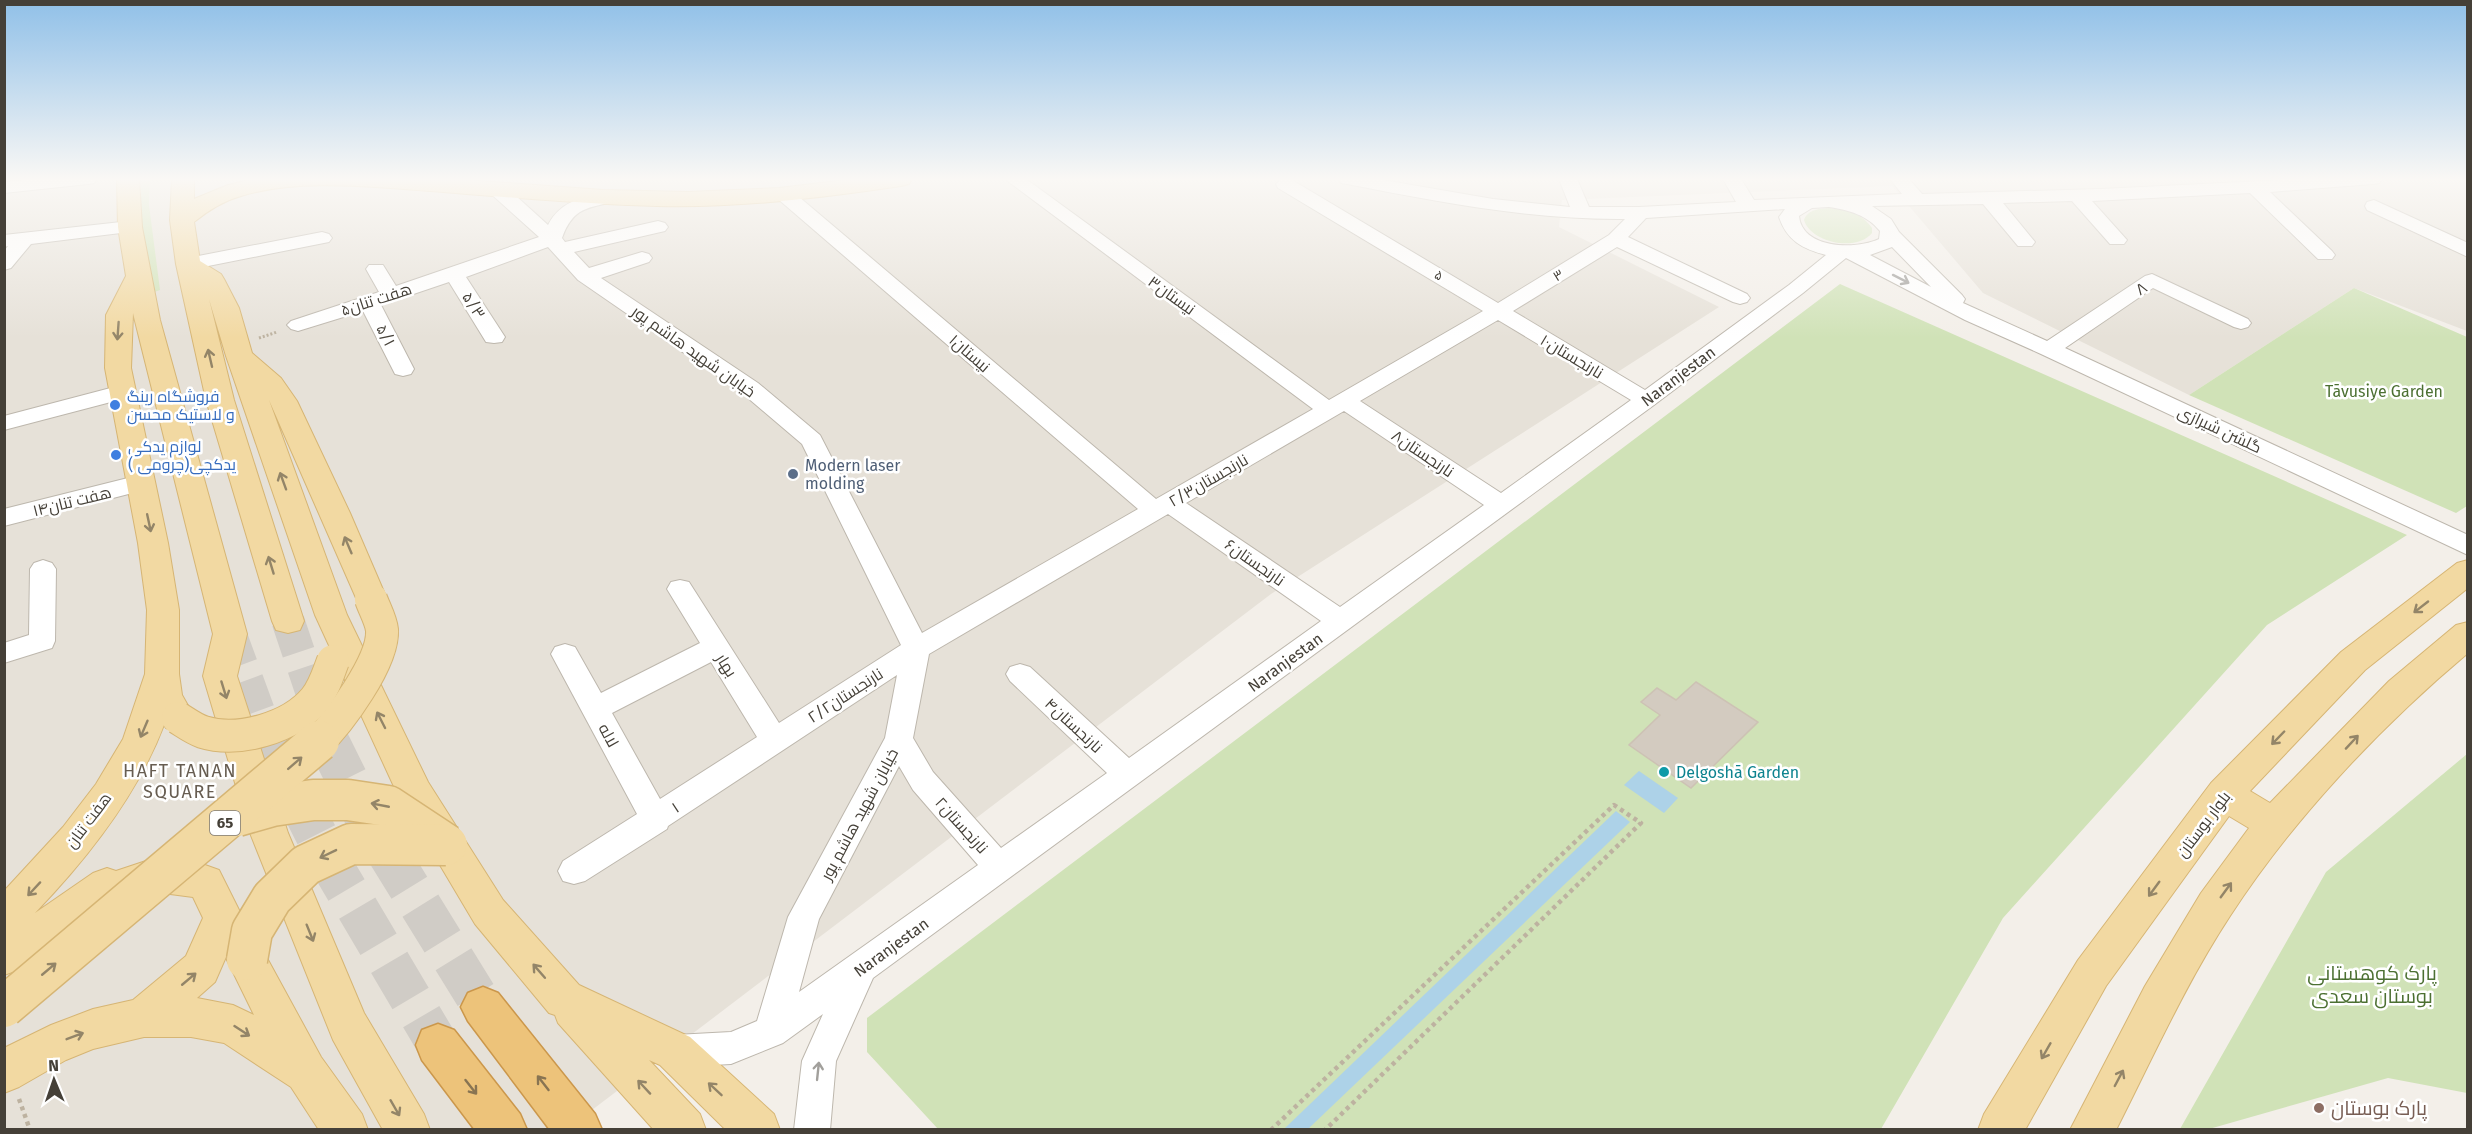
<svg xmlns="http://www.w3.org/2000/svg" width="2472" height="1134" viewBox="0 0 2472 1134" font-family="'Fira Sans',Cairo,sans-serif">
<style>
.residential{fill:#e6e1d8}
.green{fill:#d0e2b7}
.water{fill:#add2e8}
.building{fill:#d3cbc0;stroke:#cdc2b4;stroke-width:1.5}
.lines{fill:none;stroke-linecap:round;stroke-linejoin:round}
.highway-tunnel-far1{stroke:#d0ccc6;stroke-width:33;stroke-dasharray:33 16;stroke-linecap:butt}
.highway-tunnel{stroke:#d0ccc6;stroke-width:42;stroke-dasharray:42 21;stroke-linecap:butt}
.minor-casing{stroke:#bdb7ad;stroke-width:2}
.major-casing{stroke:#d6b574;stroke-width:2}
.highway-casing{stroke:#cb974b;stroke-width:3}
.path-far1{stroke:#bdb2a0;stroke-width:3;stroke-dasharray:2 2;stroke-linecap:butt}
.path{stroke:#bdb2a0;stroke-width:4.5;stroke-dasharray:4 4;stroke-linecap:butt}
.minor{fill:#fff;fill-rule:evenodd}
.major{fill:#f2d9a2;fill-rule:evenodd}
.highway{fill:#edc37a;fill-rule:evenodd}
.major-bridge-far1-casing{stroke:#d6b574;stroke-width:34;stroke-linecap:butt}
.major-bridge-casing{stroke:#d6b574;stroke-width:43;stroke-linecap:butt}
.major-bridge-far1{stroke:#f2d9a2;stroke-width:32}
.major-bridge{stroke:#f2d9a2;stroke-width:40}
.oneway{stroke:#a2a09c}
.oneway2{stroke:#938568}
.oneway3{stroke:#887452}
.shop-dot{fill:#3f7fe0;stroke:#fff;stroke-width:2}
.service-dot{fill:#5c6f8a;stroke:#fff;stroke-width:2}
.culture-dot{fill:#0f9aa8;stroke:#fff;stroke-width:2}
.education-dot{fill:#8d6e63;stroke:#fff;stroke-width:2}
.labels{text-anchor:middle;stroke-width:5;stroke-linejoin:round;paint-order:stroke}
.far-street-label{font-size:14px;fill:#454038;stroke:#fff}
.shield{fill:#fff;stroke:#7d7974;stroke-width:1.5}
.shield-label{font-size:15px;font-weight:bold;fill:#454038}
.street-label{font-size:16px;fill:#454038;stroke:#fff}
.park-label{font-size:16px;fill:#4c7032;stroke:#fff}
.shop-label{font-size:16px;fill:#366cbe;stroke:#fff;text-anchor:start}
.service-label{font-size:16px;fill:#4e5e75;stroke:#fff;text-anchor:start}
.culture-label{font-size:16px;fill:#0d838f;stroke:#fff;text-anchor:start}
.neighbourhood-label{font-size:18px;letter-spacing:1.5px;fill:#675d51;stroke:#fff}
.near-park-label{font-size:20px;fill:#4c7032;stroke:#fff}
.near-education-label{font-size:20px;fill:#785e54;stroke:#fff;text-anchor:start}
</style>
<rect width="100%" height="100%" fill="#f3efe9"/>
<!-- residential -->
<path class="residential" d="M5,179H2467V331L2354,288L2189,395L1983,293L1892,186L1562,200L1559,227L1719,307L1271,594L567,1129L5,1130Z"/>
<!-- green -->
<g class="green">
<path d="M140,179H150L149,205L160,290L149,294L143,245Z"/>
<path d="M1830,208C1846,210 1862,213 1872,228V233C1857,252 1811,243 1804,220C1808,209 1819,209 1830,208Z"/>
<path d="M1840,284L2407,535L2267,625L2003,918L1881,1129H938L867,1052V1018Z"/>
<path d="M2354,288L2467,337V506L2456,513L2189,395Z"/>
<path d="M2467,754V1093L2388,1078L2209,1129H2180L2326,872Z"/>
</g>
<!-- water -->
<g class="water">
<path d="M1639,771L1678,798L1664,813L1624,785Z"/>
<path d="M1616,811L1630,822L1308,1129H1284Z"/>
</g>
<!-- building -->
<path class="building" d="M1696,682L1758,722L1691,788L1629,745L1660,715L1641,702L1657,688L1676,700Z"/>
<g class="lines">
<!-- highway-tunnel-far1 -->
<g class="highway-tunnel-far1">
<path d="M288,621L329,743"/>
<path d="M230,634L270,743"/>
</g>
<!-- highway-tunnel -->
<g class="highway-tunnel">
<path d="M269,741L330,862L438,1045"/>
<path d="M328,741L365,816L483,1007"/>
</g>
<!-- minor casing -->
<g class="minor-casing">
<g id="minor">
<path d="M35,179H97L94,183L88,184L4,193V182Z"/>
<path d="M1005,179H1026L1329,400L1483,311L1278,188L1276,184L1282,179L1292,180L1498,303L1609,235L1625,219C1531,220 1439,202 1347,184L1341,183L1338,179H1377L1493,199L1570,207L1559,179H1577L1589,207H1639L1736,202L1723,179H1741L1754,200L1902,194L1890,179H1909L1922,194L2101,189L2301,179H2382L2379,183L2373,184L2270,192L2332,251L2335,255L2332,259H2318L2250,193L2092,201L2127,240L2124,244H2110L2072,201L2003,203L2035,242L2032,246H2018L1983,204L1872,206L1891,219L1899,232L1962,295L1965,299L1963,303L2047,341L2145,276L2152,274L2248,319L2251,323L2248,327L2241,329L2234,327L2153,288L2065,348L2468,535V555L2041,354L1965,320L1846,258L1803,293L1654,405L873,978L836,1061L830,1130H794L802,1061L823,1014L783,1043L731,1064L675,1067L663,1063L658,1051L663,1039L675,1035L731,1032L757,1021L788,917L885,738L897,675L668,826L667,829L585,881L574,884L563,881L558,871L563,861L637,814L551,654L555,647L565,644L575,647L601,693L700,643L667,589L671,582L680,580L689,582L779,723L901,645L802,444L742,393L578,280L548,247L466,277L505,337L502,342L494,343L486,342L449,282L381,305L414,369L411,374L403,376L395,374L363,311L298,331L291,329L287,325L291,321L379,292L366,269L369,265H383L396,286L539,237L490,193L488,189L490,185H504L548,225C561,200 584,197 610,191L617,193L619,197L617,201C588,208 573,207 562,238L565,242L658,221L665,223L668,227L665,231L574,252L589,268L642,252L649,254L652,258L649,262L601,278L758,383L820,435L922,633L1138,509L778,199L776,195L778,191H792L1156,499L1313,409ZM1829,207C1849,210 1867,215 1880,231L1879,239C1856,250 1802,249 1799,216L1812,208ZM1785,209L1779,217C1787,241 1803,249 1826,255L1789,285L1645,390L1513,311L1617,247L1733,302L1740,304L1747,302L1750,298L1747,294L1628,237L1646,218ZM1892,247L1931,287L1870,255ZM1498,320L1631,400L1501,493L1360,401ZM1344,411L1484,505L1340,607L1186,503ZM1168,514L1321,621L1129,758L1030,667L1020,664L1010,667L1006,674L1010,681L1107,773L1001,848L933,772L913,738L929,654ZM711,662L757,737L660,799L612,713ZM899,766L913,790L978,865L799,992L819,919Z"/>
<path d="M2374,200L2468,243V257L2367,210L2365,206L2367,202Z"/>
<path d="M130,221L137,223L140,227L137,231L31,244L11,268L4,270V251L8,246L4,247V235Z"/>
<path d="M322,232L329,234L332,238L329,242L188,270L181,268L178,264L181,260L188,258Z"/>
<path d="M122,385L130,387L133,392L130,397L4,430V416Z"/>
<path d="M140,475L148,477L152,483L148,489L4,526V509Z"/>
<path d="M43,560L52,563L56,569L55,641L52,648L4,663V643L29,635L30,569L34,563Z"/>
</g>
</g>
<!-- major casing -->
<g class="major-casing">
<g id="major">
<path d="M117,179H139L142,227L160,320L247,634L237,676L288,833L364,1013L424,1114L430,1130H383L333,1040L250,833L203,676L213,634L133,313L131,368L168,543L179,610V674L182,695L195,718L190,728L178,732L166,728L164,725C137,796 87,859 35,913L93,873L107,868L116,871L155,858L205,865L219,870L243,918L215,982L197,998L233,1005L254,1015L227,960L233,947L247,942L261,947L321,1057L362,1114L368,1130H319L291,1087L224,1043L191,1037H144L93,1049L66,1060L19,1087L4,1093V1048L51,1025L93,1009L133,1000L186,956L203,918L193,897L155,892L103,910L18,970L4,975V891L63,827L96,784L123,739L145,674L147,610L138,543L105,368L106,315L126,276L118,227Z"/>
<path d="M172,179H194V199L228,185L253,179H454L603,190L688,192L779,188L854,179H912L909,184L901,186C820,198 739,208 657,206C582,204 506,197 431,191C372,187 298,178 241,196C223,201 209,210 194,222L200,261L221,274L224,279L239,308L252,353L281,378L297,401L350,513L387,599L382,607L371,611L360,607L269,400L347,615L428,782L503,900L579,985L690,1037L774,1114L780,1130H726L660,1065L649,1060L700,1114L706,1130H654L558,1023L555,1015L549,1013L475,924L396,791L315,615L226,356L209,299L234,400L304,621L300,630L288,633L276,630L272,621L206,400L176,264L170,220Z"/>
<path d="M2468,560V588L2365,670L2250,791L2270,803L2389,681L2456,625L2468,622V653C2379,728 2293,819 2230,916C2186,983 2152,1059 2116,1130H2070L2145,986L2201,893L2249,828L2229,816L2106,986L2025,1130H1978L1984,1114L2078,960L2211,783L2341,652L2457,563Z"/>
</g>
</g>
<!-- highway casing -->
<g class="highway-casing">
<g id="highway">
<path d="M483,987L498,993L595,1114L602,1130H550L468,1021L461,1007L468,993Z"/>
<path d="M438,1024L454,1030L520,1114L527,1130H475L422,1060L416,1045L422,1030Z"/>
</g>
</g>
<!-- path-far1 -->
<path class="path-far1" d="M259,338L277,332"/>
<!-- path -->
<g class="path">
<path d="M19,1099L30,1130"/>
<path d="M1271,1130L1614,805L1641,823L1325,1130"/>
</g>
<!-- minor -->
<use href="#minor" class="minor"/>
<!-- major -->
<use href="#major" class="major"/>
<!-- highway -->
<use href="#highway" class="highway"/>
<!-- major-bridge-far1 casing -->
<g class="major-bridge-far1-casing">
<g id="major-bridge-far1">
<path d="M178,718C186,723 194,729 203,732C238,743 291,728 315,699C324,688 328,674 333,661"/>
<path d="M317,743C339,722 384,661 382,630C381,620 374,608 371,599"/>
</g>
</g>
<!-- major-bridge casing -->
<g class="major-bridge-casing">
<g id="major-bridge">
<path d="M237,816L272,806L313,800H348L388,806L447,845"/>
<path d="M247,960L252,931L272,898L306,865L351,844L446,845"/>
<path d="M4,1007L319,741"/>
</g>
</g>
<!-- major-bridge-far1 -->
<use href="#major-bridge-far1" class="major-bridge-far1"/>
<!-- major-bridge -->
<use href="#major-bridge" class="major-bridge"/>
</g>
<!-- one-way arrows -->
<defs><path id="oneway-shaft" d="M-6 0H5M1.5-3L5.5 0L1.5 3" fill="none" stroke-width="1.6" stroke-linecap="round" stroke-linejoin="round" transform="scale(1.5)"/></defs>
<g class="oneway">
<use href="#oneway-shaft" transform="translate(1901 279) rotate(27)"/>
<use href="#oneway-shaft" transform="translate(818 1071) rotate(-84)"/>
</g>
<g class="oneway2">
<use href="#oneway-shaft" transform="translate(118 331) rotate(94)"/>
<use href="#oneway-shaft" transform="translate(210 358) rotate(-103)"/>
<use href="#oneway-shaft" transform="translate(283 481) rotate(-110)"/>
<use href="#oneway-shaft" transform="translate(149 523) rotate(78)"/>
<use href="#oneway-shaft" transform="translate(348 545) rotate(-113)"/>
<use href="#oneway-shaft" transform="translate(271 565) rotate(-107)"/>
<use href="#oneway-shaft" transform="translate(2421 607) rotate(142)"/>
<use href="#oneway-shaft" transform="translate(224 690) rotate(73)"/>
<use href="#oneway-shaft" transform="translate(381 720) rotate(-117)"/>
<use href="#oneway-shaft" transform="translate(144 729) rotate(113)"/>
<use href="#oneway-shaft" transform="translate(2278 738) rotate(134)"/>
<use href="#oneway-shaft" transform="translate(2352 742) rotate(-47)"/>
<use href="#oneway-shaft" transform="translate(295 763) rotate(-41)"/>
<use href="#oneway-shaft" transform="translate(380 805) rotate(-169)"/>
<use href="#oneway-shaft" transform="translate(328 854) rotate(154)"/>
<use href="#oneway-shaft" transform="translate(34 889) rotate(133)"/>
<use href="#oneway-shaft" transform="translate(2154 889) rotate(126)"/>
<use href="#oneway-shaft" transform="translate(2226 890) rotate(-54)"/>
<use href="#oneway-shaft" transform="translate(310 933) rotate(68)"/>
<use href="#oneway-shaft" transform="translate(49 969) rotate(-40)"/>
<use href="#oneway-shaft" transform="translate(539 971) rotate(-131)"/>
<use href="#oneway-shaft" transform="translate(189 979) rotate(-40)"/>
<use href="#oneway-shaft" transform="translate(242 1031) rotate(33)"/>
<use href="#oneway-shaft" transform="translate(75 1036) rotate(-21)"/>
<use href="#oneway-shaft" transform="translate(2046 1051) rotate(120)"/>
<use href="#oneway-shaft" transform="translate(2119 1078) rotate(-62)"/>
<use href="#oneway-shaft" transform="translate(644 1087) rotate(-133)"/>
<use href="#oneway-shaft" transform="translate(715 1089) rotate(-137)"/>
<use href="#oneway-shaft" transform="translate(395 1108) rotate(60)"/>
</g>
<g class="oneway3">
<use href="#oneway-shaft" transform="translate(543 1083) rotate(-128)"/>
<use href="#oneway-shaft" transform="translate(471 1087) rotate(52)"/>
</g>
<!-- sky -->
<linearGradient id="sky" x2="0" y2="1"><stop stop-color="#90c0e8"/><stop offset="0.53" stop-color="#faf8f5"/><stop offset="1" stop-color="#faf8f5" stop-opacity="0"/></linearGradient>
<rect width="2472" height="338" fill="url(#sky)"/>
<!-- markers -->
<g class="shop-dot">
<circle cx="115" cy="405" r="6"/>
<circle cx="116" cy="455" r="6"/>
</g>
<circle class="service-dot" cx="793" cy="474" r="6"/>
<circle class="culture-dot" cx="1664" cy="772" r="6"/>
<circle class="education-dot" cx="2319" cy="1108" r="6"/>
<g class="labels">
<!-- far-street labels -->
<g class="far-street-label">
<text transform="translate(1439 275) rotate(31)" y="5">۵</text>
<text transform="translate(1558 275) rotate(-32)" y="5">۳</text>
</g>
<!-- shield labels -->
<rect class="shield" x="210" y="811" width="30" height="24" rx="4.5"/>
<g class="shield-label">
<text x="225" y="828">65</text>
</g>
<!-- street labels -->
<g class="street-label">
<text transform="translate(2141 288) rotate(-33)" y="6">۸</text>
<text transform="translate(1172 295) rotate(36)" y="6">۳نیستان</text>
<text transform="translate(376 299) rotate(-18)" y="6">هفت تنان۵</text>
<text transform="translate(474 305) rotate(57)" y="6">۵/۳</text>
<text transform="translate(386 335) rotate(63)" y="6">۵/۱</text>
<text transform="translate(694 351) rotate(35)" y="6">خیابان شهید هاشم پور</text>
<text transform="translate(970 353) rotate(41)" y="6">۱نیستان</text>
<text transform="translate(1572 356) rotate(31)" y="6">۱۰نارنجستان</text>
<text transform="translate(1678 376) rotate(-37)" y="6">Naranjestan</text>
<text transform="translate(2220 429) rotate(25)" y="6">گلشن شیرازی</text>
<text transform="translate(1423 453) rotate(34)" y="6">۸نارنجستان</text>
<text transform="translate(1208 480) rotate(-30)" y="6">۲/۳نارنجستان</text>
<text transform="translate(72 501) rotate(-14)" y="6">هفت تنان۱۴</text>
<text transform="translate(1255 562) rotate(35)" y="6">۶نارنجستان</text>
<text transform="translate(1285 662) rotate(-36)" y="6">Naranjestan</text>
<text transform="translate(727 665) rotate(58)" y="6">بهار</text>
<text transform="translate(845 695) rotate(-33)" y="6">۲/۲نارنجستان</text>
<text transform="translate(1074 725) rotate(43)" y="6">۴نارنجستان</text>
<text transform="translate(610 737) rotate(61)" y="6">لاله ‍</text>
<text transform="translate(675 807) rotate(-33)" y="6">۱</text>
<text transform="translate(859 814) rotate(-62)" y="6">خیابان شهید هاشم پور</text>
<text transform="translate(88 820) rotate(-53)" y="6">هفت تنان</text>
<text transform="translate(2203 824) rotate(-53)" y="6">بلوار بوستان</text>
<text transform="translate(962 825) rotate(48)" y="6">۲نارنجستان</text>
<text transform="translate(891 947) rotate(-36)" y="6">Naranjestan</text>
</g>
<!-- park labels -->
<g class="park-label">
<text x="2384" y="397">Tāvusiye Garden</text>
</g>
<!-- shop labels -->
<g class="shop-label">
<text x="127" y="402">فروشگاه رینگ<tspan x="127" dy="18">و لاستیک محسن</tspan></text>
<text x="128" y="452">لوازم یدکی<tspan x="128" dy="18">یدکچی(چرومی )</tspan></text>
</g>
<!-- service labels -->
<g class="service-label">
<text x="805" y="471">Modern laser<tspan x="805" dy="18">molding</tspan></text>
</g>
<!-- culture labels -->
<g class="culture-label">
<text x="1676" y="778">Delgoshā Garden</text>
</g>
<!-- neighbourhood labels -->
<g class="neighbourhood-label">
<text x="180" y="777">HAFT TANAN<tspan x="180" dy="21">SQUARE</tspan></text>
</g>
<!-- near-park labels -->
<g class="near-park-label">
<text x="2372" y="980">پارک کوهستانی<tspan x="2372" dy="23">بوستان سعدی</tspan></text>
</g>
<!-- near-education labels -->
<g class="near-education-label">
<text x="2331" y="1115">پارک بوستان</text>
</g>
</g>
<!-- border -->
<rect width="2472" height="1134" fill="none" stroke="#454038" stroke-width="12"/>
<!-- north arrow -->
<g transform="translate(54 1080) rotate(358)" stroke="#ffffff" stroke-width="4.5" paint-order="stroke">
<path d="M0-4.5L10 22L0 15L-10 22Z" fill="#454038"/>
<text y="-9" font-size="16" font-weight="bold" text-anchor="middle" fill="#454038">N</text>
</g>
</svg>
